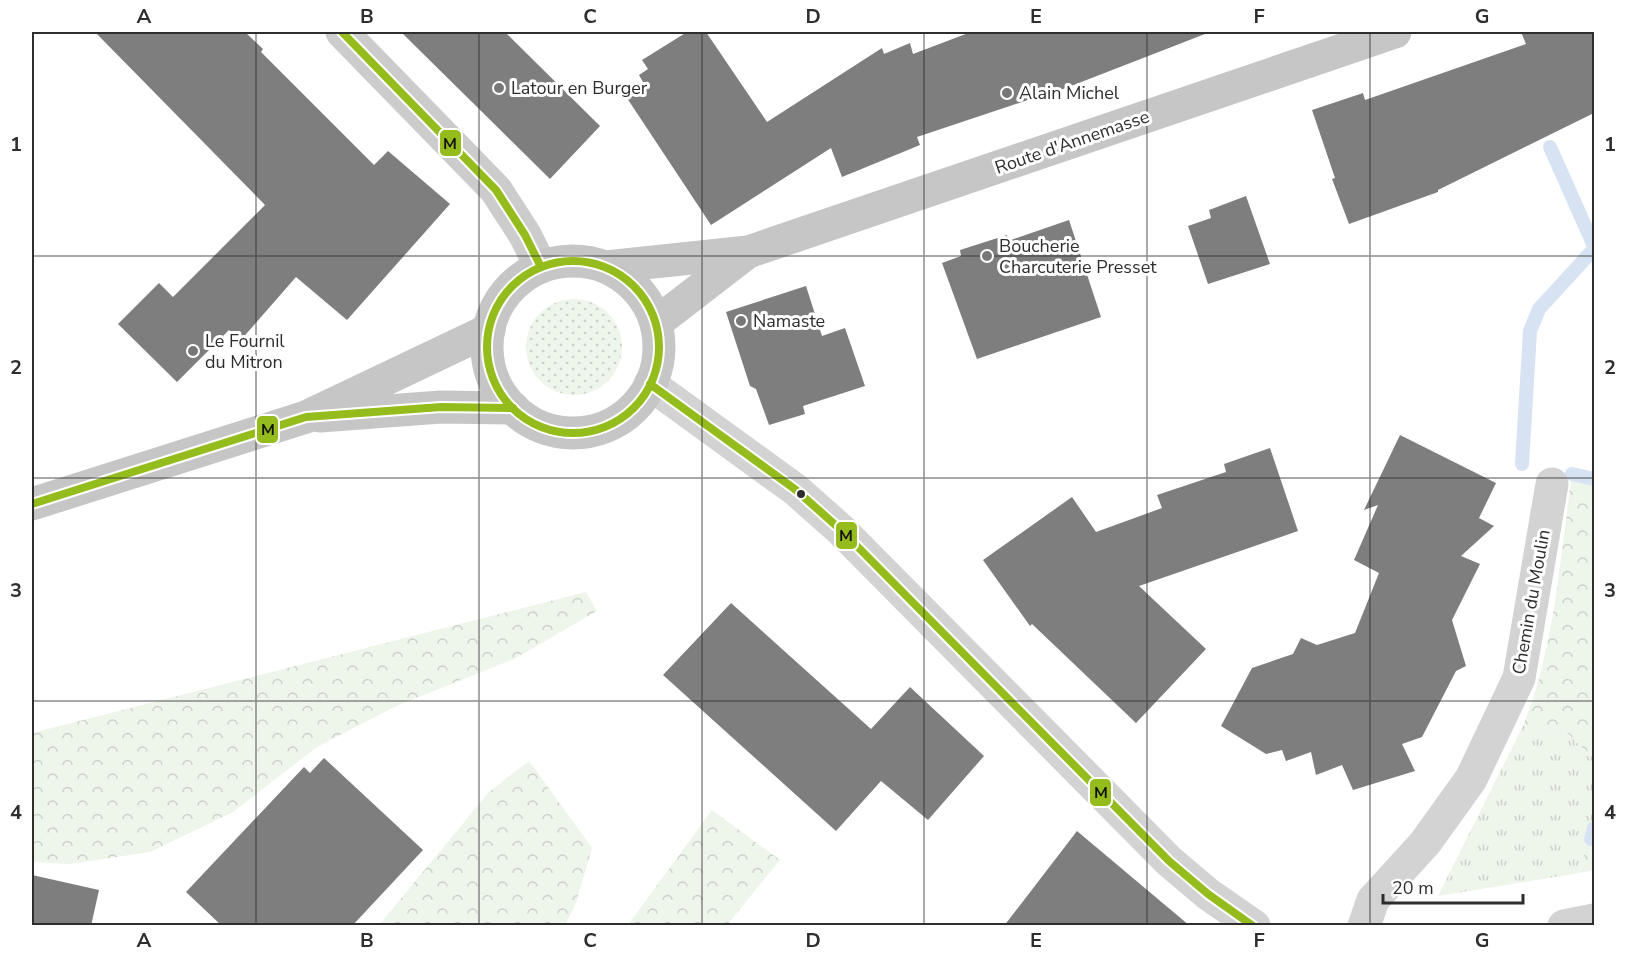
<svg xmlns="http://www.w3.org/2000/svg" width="1626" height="957" viewBox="0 0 1626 957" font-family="'Nunito Sans',sans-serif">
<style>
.grass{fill:url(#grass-dots)}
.forest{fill:url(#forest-crowns)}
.park{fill:url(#park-tufts)}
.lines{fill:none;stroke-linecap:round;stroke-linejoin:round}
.stream{stroke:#d7e2f3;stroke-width:14}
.building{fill:#7e7e7e}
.minor{stroke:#d3d3d3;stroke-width:33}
.tertiary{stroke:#d3d3d3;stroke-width:33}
.secondary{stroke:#ccc;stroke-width:33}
.primary{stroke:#c6c6c6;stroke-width:33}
.bus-1-casing{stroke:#fff;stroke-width:12}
.bus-1{stroke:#95bc1d;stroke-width:8}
.grid{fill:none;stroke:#2e2e2e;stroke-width:1.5;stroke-opacity:0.55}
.poi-dot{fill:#777;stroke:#fff;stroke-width:2}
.bus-dot{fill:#2e2e2e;stroke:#fff;stroke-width:2}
.labels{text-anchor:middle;stroke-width:6;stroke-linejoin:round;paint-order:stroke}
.poi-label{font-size:18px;fill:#2e2e2e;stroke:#fff;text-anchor:start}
.street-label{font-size:18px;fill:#2e2e2e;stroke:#fff}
.line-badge{stroke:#fff;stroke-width:2}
.pale-badge-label{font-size:16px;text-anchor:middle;font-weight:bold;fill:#111}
.neatline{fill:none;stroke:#2e2e2e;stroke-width:2}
.grid-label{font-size:20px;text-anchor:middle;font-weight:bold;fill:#2e2e2e}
</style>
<defs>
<pattern id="grass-dots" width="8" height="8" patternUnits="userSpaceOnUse" patternTransform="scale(1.5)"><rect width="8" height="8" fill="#eef5eb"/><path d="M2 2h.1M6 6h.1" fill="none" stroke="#ccd2ca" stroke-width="1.8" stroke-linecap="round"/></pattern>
<pattern id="forest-crowns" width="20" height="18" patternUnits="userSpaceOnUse" patternTransform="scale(1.5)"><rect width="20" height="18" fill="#eef5eb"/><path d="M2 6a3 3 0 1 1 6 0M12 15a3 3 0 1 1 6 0" fill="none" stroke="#ccd2ca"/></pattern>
<pattern id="park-tufts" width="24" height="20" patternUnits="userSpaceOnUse" patternTransform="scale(1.5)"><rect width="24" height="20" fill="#eef5eb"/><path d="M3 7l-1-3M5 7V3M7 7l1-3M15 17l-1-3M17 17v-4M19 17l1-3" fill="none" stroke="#ccd2ca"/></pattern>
</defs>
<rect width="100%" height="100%" fill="#fff"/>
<!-- grass -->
<circle class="grass" cx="574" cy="347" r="48"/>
<!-- forest -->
<g class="forest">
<path d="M1572,474L1594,479V759L1567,733L1523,726C1555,647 1560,558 1572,474Z"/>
<path d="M586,592L597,611L514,659L394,707L317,747L233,812L150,852L70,864L32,862V733Z"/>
<path d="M529,761L592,848L576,903L565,925H379L489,792Z"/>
<path d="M712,810L780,860L727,925H628Z"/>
<path d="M1594,813V870L1579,873Z"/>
</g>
<!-- park -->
<path class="park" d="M1523,726L1567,733L1594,759V813L1579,873L1438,896Z"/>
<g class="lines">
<!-- stream -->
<g class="stream">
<path d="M1550,147L1594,246"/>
<path d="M1522,464L1530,331L1539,309L1594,249"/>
<path d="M1572,474L1594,479"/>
<path d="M1591,839L1594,828"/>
</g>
</g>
<!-- building -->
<g class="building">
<path d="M95,32H245L263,49L261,52L374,165L388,151L450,204L347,320L296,277L240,341L229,330L177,382L118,324L159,283L173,297L265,205Z"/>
<path d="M401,32H505L600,126L550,179Z"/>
<path d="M687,32H706L767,122L882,48L884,54L910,43L913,54L971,32H1204L1205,34L1035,100L1034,98L917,137L920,145L842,177L831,148L711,225L623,92L643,82L639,75L648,69L642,60Z"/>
<path d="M1521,32H1594V113L1438,190V192L1349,224L1332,179L1335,178L1312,110L1363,93L1365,100L1526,44Z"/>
<path d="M1246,196L1270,264L1208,284L1188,226L1211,218L1209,210Z"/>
<path d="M1069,220L1101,317L977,359L942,263L961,256L960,250L1007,235L1008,241Z"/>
<path d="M806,286L822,336L845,328L865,386L803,406L805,414L769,425L756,389L750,386L726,312Z"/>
<path d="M1400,435L1496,483L1479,518L1494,526L1461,556L1480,564L1452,620L1466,666L1456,671L1422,737L1402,744L1415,771L1353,790L1342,765L1316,775L1311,752L1286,761L1282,750L1266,754L1221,726L1252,668L1293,654L1301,638L1317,645L1355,633L1379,573L1354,560L1378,505L1364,510Z"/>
<path d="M1270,448L1298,531L1139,586L1206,649L1136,723L1032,624L1030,626L983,560L1072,497L1096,532L1162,508L1157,495L1226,472L1224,464Z"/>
<path d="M731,603L871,729L910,687L984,756L928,820L881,781L836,831L663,675Z"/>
<path d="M324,758L423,850L352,926H222L186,892L304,767L310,773Z"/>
<path d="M1077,831L1190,926H1004Z"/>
<path d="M32,875L99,890L91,926H32Z"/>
</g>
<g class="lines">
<!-- minor -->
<path class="minor" d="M1364,926L1373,900L1425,843L1471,779L1519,678L1552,484"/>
<!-- tertiary -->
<g class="tertiary">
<path d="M650,384L796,490L841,530L1169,861L1208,894L1254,926"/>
<path d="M1564,926L1594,920"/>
</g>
<!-- secondary -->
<path class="secondary" d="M342,32L496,190L525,235L541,267"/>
<!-- primary -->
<g class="primary">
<circle cx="573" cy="347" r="86"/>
<path d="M606,267L748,252L1395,32"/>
<path d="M656,323L748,252"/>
<path d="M320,416L441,407L513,408"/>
<path d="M32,504L306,417L489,330"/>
</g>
<!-- bus-1 casing -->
<g class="bus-1-casing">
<g id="bus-1">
<path d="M342,32L496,190L525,235L541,267"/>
<circle cx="573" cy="347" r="86"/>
<path d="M650,384L796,490L841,530L1169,861L1208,894L1253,926"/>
<path d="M32,504L306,417L441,407L513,408"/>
</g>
</g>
<!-- bus-1 -->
<use href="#bus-1" class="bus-1"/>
</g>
<!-- grid -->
<path class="grid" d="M256,32V926M479,32V926M702,32V926M924,32V926M1147,32V926M1370,32V926M32,256H1594M32,478H1594M32,701H1594"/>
<!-- markers -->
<g class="poi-dot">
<circle cx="499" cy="88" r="6"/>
<circle cx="1007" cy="93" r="6"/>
<circle cx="987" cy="256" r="6"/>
<circle cx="741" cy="321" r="6"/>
<circle cx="193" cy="351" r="6"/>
</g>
<circle class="bus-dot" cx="801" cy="494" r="5"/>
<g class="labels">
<!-- poi labels -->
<g class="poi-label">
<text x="511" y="94">Latour en Burger</text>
<text x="1019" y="99">Alain Michel</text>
<text x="999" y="252">Boucherie<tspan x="999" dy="21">Charcuterie Presset</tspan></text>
<text x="753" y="327">Namaste</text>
<text x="205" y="347">Le Fournil<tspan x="205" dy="21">du Mitron</tspan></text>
</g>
<!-- street labels -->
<g class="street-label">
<text transform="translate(1072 142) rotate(-19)" y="6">Route d'Annemasse</text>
<text transform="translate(1531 602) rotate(-80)" y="6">Chemin du Moulin</text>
</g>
</g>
<g class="line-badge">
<rect x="439" y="129" width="23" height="28" rx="6" fill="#95bc1d"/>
<rect x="256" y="415" width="23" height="29" rx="6" fill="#95bc1d"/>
<rect x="835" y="521" width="23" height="29" rx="6" fill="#95bc1d"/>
<rect x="1089" y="778" width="23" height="29" rx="6" fill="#95bc1d"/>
</g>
<g class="pale-badge-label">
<text x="450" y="149">M</text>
<text x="268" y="435">M</text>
<text x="846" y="541">M</text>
<text x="1101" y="798">M</text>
</g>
<!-- border -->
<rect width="1626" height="957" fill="none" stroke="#ffffff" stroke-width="66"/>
<!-- scale -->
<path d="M1383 894v9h140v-9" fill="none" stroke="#2e2e2e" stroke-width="3"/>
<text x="1392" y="894" font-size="18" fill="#2e2e2e" stroke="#ffffff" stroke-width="4.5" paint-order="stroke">20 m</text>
<rect x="33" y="33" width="1560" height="891" class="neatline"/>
<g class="grid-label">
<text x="144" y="23">A</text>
<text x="367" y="23">B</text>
<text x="590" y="23">C</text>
<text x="813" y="23">D</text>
<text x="1036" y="23">E</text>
<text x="1259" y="23">F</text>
<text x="1482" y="23">G</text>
<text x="16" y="151">1</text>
<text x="1610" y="151">1</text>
<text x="16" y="374">2</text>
<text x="1610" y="374">2</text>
<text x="16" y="597">3</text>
<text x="1610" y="597">3</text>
<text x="16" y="819">4</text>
<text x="1610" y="819">4</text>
<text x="144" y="947">A</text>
<text x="367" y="947">B</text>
<text x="590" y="947">C</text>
<text x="813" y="947">D</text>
<text x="1036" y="947">E</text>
<text x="1259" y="947">F</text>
<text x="1482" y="947">G</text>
</g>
</svg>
